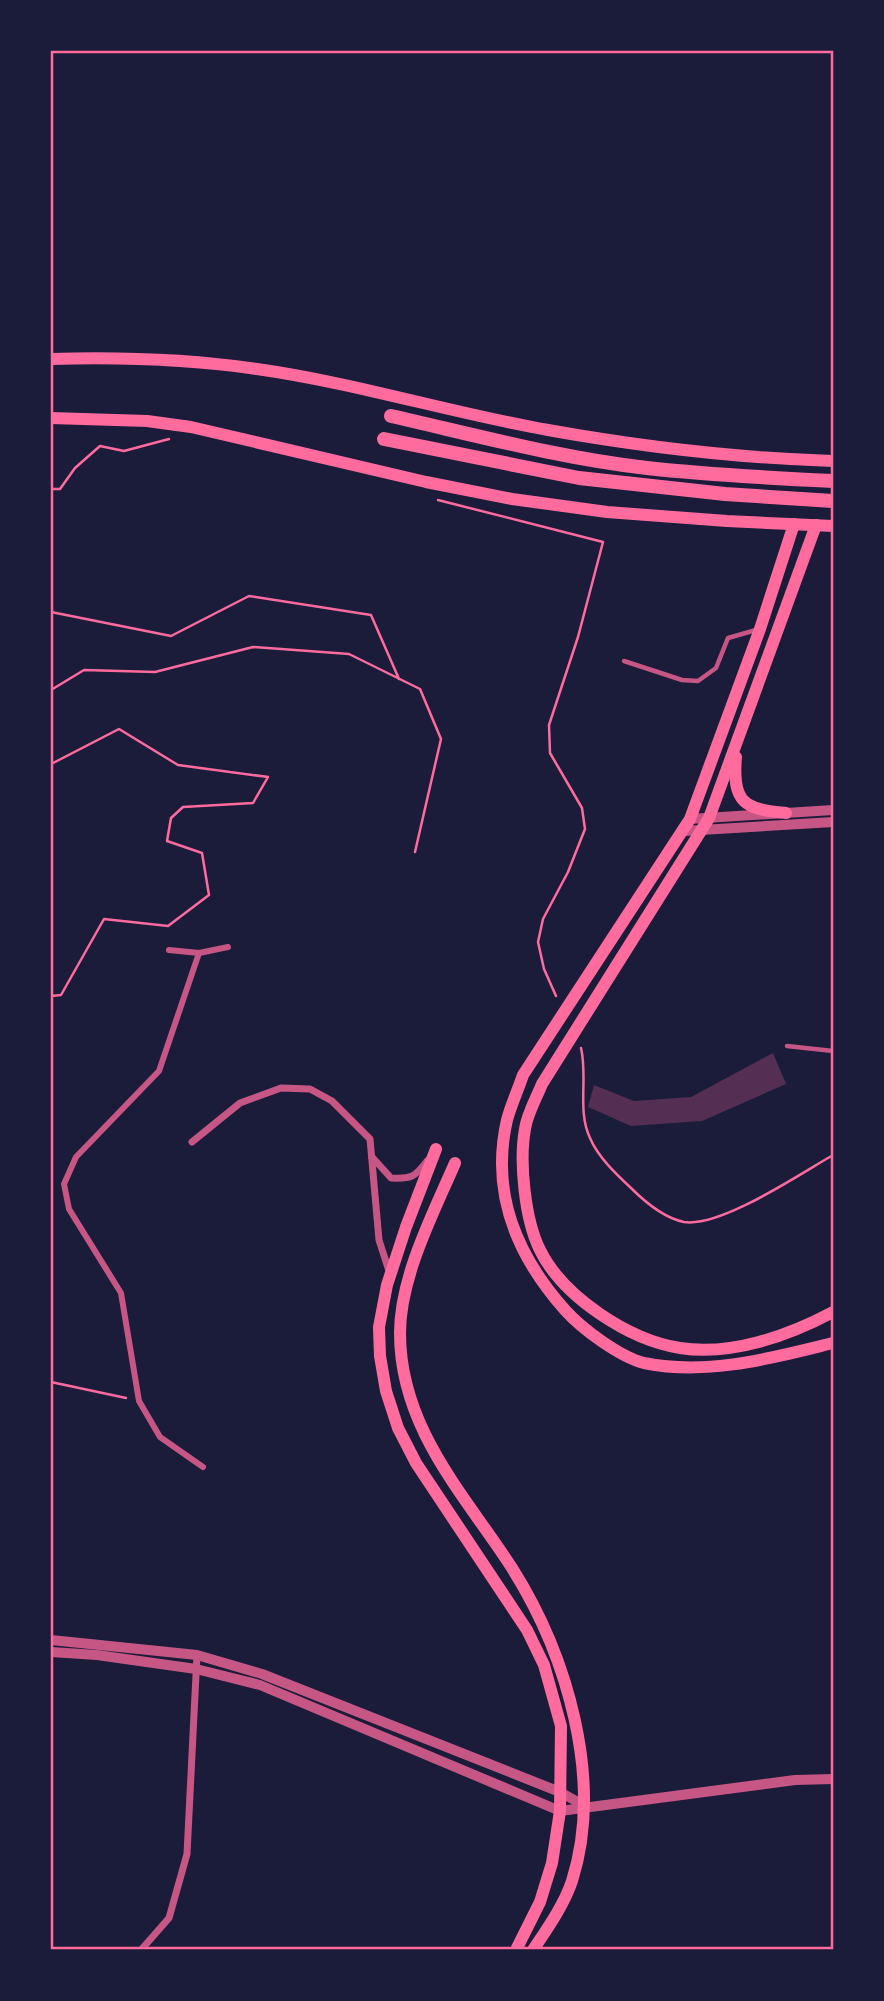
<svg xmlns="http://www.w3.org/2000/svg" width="884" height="2001" viewBox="0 0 884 2001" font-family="'Public Sans',sans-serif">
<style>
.building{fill:#542f53}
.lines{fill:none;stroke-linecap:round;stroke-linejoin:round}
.path{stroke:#ff6b9d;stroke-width:2.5}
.service{stroke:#c65784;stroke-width:4.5}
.pedestrian{stroke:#c65784;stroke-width:6}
.minor{stroke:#c65784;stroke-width:7}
.tertiary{stroke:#c65784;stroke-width:10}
.secondary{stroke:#ff6b9d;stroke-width:12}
.primary{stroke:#ff6b9d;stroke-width:14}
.neatline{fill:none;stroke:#ff6b9d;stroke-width:2.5}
</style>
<rect width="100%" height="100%" fill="#1b1b3a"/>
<!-- building -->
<path class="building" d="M773,1053L786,1084L702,1121L631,1126L588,1107L594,1085L634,1101L691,1097Z"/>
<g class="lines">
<!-- path -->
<g class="path">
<path d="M51,489H60L75,468L100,446L124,451L169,439"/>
<path d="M438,500L603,542L578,637L549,725L550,753L582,808L585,829L568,872L543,919L538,942L544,969L556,996"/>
<path d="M51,612L171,636L249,596L371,615L399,679"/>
<path d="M51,690L84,670L155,672L253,647L349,654L420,689L441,739L415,852"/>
<path d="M51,764L119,729L178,765L268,777L253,803L183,807L171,818L167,841L202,853L209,895L168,926L104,919L61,995L51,996"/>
<path d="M581,1048C588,1077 577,1111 590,1138C598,1157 616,1174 631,1188C645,1202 664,1218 684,1222C720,1228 800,1174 833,1155"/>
<path d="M51,1382L126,1398"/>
</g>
<!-- service -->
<g class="service">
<path d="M624,661L682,680L698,681L716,668L728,638L756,630"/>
<path d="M787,1046L833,1051"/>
</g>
<!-- pedestrian -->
<g class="pedestrian">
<path d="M169,950L199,953L228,947"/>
<path d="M199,953L159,1071L76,1157L64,1184L69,1209L121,1293L139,1401L160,1437L203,1467"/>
</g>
<!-- minor -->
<g class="minor">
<path d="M192,1142L240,1103L281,1088L310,1089L332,1101L370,1139L379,1240L389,1271"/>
<path d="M372,1157L391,1178C412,1179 415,1177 427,1161"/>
<path d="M141,1950L169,1918L187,1854L197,1655"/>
</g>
<!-- tertiary -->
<g class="tertiary">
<path d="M690,819L833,810"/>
<path d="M684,831L833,822"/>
<path d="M51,1640L197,1655L262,1674L560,1792L585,1806"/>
<path d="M51,1652L97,1655L196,1669L260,1685L560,1811L795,1780L833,1779"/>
</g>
<!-- secondary -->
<g class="secondary">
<path d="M51,359C120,357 188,359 257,369C356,383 451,413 548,430C643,447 737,458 833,461"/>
<path d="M51,418L147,421L191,427L426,482L512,499L607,512L727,521L833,526"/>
<path d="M794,524L760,629L690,819L523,1075C518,1090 511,1105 507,1120C490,1194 517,1256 565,1310C582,1329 620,1357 644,1363C708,1376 772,1358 833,1343"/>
<path d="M816,525L709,818L542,1084C536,1099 527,1114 525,1129C519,1162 525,1220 540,1250C563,1297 629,1340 680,1348C731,1356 788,1336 833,1312"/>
<path d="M736,757C732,803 744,809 786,813"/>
<path d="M436,1149L406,1227L387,1285L379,1327L380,1356L386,1391L398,1428L416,1463L527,1630L544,1665L561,1726L560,1811L552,1863L540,1902L516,1950"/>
<path d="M455,1163C433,1214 400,1277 400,1333C400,1428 464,1494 512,1568C567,1655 604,1780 572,1881C564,1905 547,1929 533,1950"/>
</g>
<!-- primary -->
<g class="primary">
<path d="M391,416C475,435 560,458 647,468C709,475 771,478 833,481"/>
<path d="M384,439L579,478L725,494L833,501"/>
</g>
</g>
<!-- border -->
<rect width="884" height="2001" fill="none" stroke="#1b1b3a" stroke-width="105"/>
<rect x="52" y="52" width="780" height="1896" class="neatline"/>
</svg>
